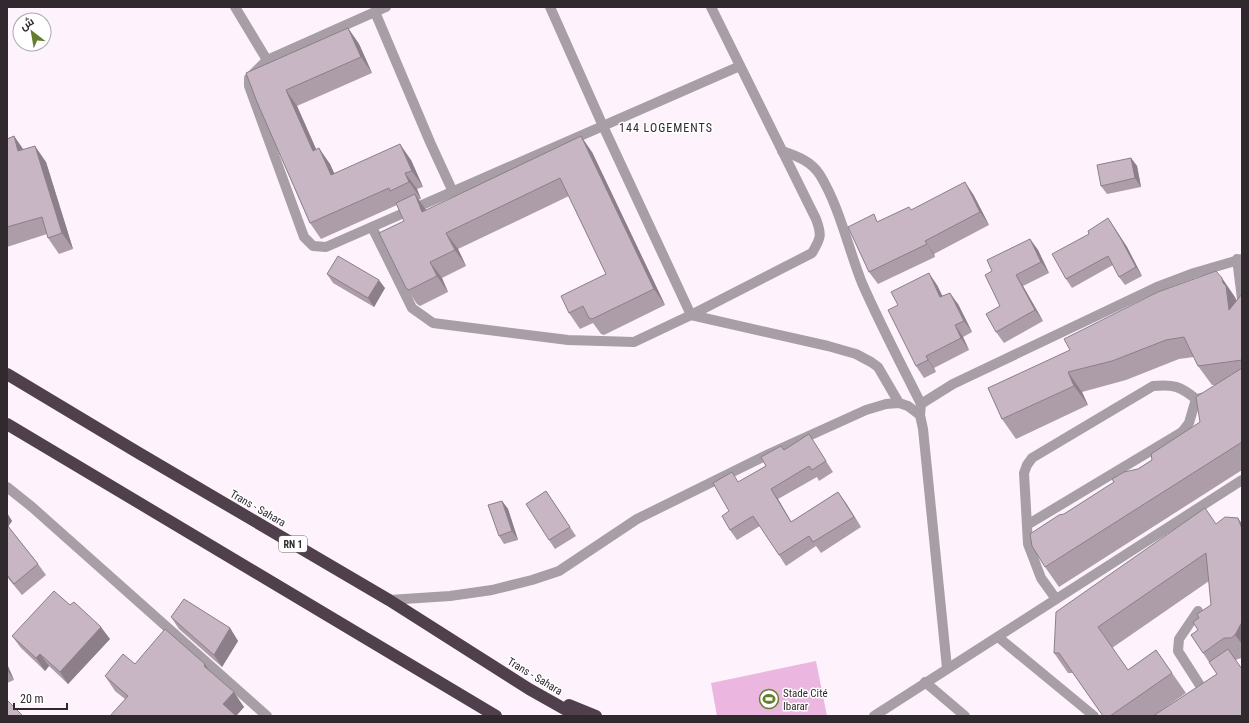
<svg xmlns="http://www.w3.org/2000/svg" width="1249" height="723" viewBox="0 0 1249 723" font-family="'Roboto Condensed',Cairo,sans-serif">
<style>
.green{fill:#ebb7e1}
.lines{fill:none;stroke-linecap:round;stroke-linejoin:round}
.minor{stroke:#a79fa5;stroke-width:10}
.highway{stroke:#4f404c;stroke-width:12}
.wall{fill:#ac9da9;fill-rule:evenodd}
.shaded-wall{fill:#8c7f89}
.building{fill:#c8b6c4;stroke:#8c7f89}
.labels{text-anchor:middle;stroke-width:3;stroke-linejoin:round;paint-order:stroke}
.shield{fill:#fff;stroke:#6e696d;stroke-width:1}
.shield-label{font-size:10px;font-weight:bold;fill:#30292e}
.street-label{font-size:11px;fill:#30292e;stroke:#fff}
.poi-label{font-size:11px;fill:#30292e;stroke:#fff;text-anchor:start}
.neighbourhood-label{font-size:12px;letter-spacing:1px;fill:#30292e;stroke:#fff}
</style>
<rect width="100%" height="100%" fill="#fef2fc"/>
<!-- green -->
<path class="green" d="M816,661L827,716H717L711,683Z"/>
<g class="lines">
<!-- minor -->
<g class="minor">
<path d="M235,7L267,60"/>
<path d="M386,7L267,60L249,78V86L304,237L313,246L326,247L740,66"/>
<path d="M550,7L603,126L691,315L828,346L856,354L871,362L878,367L899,403"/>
<path d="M375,12L430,142L453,192"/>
<path d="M782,151C797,156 811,161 820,175C840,208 848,248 862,283C880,324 901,364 921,404"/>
<path d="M372,227L412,308L433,323L568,340L634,342L691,315L812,253C821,238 822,235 816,219L711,7"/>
<path d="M1237,259L1242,299"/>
<path d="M7,487L32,507L267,716"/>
<path d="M1027,525L1182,432L1189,423L1196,399"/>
<path d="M1056,599L1041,578L1028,544L1024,473L1027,465L1032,458L1153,386C1173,384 1180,386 1196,399L1209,396"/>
<path d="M389,600L450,596L492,590L532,580L559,571L637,519L771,453L866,410L886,404L899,403L908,406L920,415"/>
<path d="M1198,611L1179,639L1178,651L1203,690"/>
<path d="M998,637L1094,716"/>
<path d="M947,668L923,429L920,415L921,404L953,384L1157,287L1194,273L1242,259"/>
<path d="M925,682L965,716"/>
<path d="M874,716L1242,480"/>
</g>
<!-- highway -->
<g class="highway">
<path d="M7,374L137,452L389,600L529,689L577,716"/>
<path d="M7,424L496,716"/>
<path d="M569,705L596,716"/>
</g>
</g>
<!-- wall -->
<g class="wall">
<path d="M348,28L359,44L372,73L297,106L316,149L330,164L334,173L411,160L423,187L417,189L421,199L418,200L426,211L592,152L665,305L604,335L601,334L593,323L580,329L569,313L606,274L569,196L458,249L466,266L442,278L448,292L420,306L417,304L406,288L404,221L397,205L321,239L310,223L257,102Z"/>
<path d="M14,136L23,149L46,162L73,249L59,254L48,238L47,234L7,247V139Z"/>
<path d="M1131,158L1137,166L1141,187L1107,194L1101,186Z"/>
<path d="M973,194L989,225L934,254L935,257L878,284L869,272L879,221L911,210Z"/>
<path d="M1114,227L1127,247L1142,276L1125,285L1119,277L1113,265L1072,288L1066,279Z"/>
<path d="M1030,239L1038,250L1049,273L1023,286L1043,321L1004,343L996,332L1000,306Z"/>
<path d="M327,274L385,288L374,307L333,283Z"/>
<path d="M937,285L942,296L958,304L972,332L963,337L969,350L934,368L936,372L924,378L916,366Z"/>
<path d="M1242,294V470L1059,587L1045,567L1064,514L1152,460L1200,422L1215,385H1212L1198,366L1194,357L1179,359L1126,380L1082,392L1088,405L1016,439L1002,419L988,388L1235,297L1236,300Z"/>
<path d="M816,445L833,472L819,481L817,477L778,499L791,522L838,492L861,527L821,553L816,546L786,566L760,526L737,540L730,530L729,511L739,482L766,466L781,446L784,450Z"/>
<path d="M546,491L576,536L555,549L549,540Z"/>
<path d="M502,501L508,509L518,540L504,544L499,536Z"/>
<path d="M7,513L12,521L8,526L38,564L46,575L22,595L7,577Z"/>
<path d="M1216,524H1242V658L1238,659L1236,660L1242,716H1103L1073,673H1068L1054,653ZM1209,581L1211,605L1199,618L1198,630L1191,635L1217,674L1156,714L1186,693L1156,650L1128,670L1112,648Z"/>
<path d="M70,605L110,639L68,684L49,666L45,671L21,648L12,636Z"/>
<path d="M171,617L230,628L238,641L222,667L179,629Z"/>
<path d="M7,664L14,680L7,683Z"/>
<path d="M135,664L211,673L244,707L236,716L125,699L115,691L105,676Z"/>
</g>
<!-- shaded-wall -->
<g class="shaded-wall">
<path d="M348,28L359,44L372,73L361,57Z"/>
<path d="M286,90L297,106L324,167L313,151Z"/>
<path d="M14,136L25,152L18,151Z"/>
<path d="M581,136L592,152L665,305L654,289Z"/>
<path d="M400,144L411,160L423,187L412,171Z"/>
<path d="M35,146L46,162L73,249L62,233Z"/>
<path d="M319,148L330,164L342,191L331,175Z"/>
<path d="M1131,158L1137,166L1141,187L1135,178Z"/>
<path d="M405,173L417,189L421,199L409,182Z"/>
<path d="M965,182L973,194L989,225L980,212Z"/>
<path d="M415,194L426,210L434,228L422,212Z"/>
<path d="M1108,218L1127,247L1142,276L1136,267Z"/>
<path d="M446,233L458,249L466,266L455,250Z"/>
<path d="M1030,239L1038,250L1049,273L1041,262Z"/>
<path d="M925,241L934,254L935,257L927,244Z"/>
<path d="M430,262L442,278L448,292L437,276Z"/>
<path d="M929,273L937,285L949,309L940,297Z"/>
<path d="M1016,275L1023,286L1043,321L1035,310Z"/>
<path d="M1222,278L1235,297L1236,300L1239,305L1229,310Z"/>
<path d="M379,280L385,288L374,307L368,298Z"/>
<path d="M950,293L958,304L972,332L964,321Z"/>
<path d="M955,325L963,337L969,350L961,338Z"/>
<path d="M926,356L934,368L936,372L928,360Z"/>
<path d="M1068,372L1082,392L1088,405L1074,386Z"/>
<path d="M771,489L778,499L798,533L791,522Z"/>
<path d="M838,492L846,503L861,527L854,517Z"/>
<path d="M502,501L508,509L518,540L512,531Z"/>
<path d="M7,513L12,521L8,527L7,526Z"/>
<path d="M1238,518L1242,524V529Z"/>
<path d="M1242,622V644L1235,635Z"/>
<path d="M101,627L110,639L68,684L60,672Z"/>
<path d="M230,628L238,641L222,667L214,655Z"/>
<path d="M40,654L49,666L45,671L36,658Z"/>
<path d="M7,664L14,680L7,670Z"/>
<path d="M205,664L215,679L204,666Z"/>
<path d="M234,692L244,707L236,716L223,704Z"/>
</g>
<!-- building -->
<g class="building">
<path d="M348,28L361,57L286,90L313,151L319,148L331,175L400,144L412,171L405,173L409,182L390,191L389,188L310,223L257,102L246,73Z"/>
<path d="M14,136L18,151L35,146L62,233L48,238L42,217L7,227V139Z"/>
<path d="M581,136L654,289L592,319L589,318L583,306L569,313L561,296L606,274L560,178L446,233L455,250L430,262L437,276L409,290L406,288L379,233L404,221L396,203L415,194L422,212Z"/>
<path d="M1131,158L1135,178L1101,186L1097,165Z"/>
<path d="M965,182L980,212L925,241L927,244L869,272L848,227L874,214L877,222L909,207L911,210Z"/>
<path d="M1108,218L1121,239L1136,267L1119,277L1108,256L1066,279L1052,254L1089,234L1088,231Z"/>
<path d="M1030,239L1041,262L1016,275L1035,310L996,332L986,314L1000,306L985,275L992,271L987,260Z"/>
<path d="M338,256L379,280L368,298L327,274Z"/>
<path d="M1216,271L1222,278L1223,283L1226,286L1229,310L1242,294V360L1198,366L1184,337L1166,340L1112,361L1068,372L1074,386L1002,419L988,388L1070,350L1064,339L1158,292Z"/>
<path d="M929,273L940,297L950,293L964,321L955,325L961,338L926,356L928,360L916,366L888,310L898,305L891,292Z"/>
<path d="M1242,368V442L1045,567L1032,546L1030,534L1059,515L1064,514L1114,482L1112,479L1124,472L1138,469L1152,460L1151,454L1200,422L1196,397Z"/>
<path d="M809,434L826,461L812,470L809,466L771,489L791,522L838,492L854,517L813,542L809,536L779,555L753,516L730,530L722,516L729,511L713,483L732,472L738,482L766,466L761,457L781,446L784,450Z"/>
<path d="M546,491L570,527L549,540L526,504Z"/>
<path d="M502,501L512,531L499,536L488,505Z"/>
<path d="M1205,508L1216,524L1225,517L1238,518L1242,529V622L1235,635L1231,638H1224L1203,653L1191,635L1198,630L1193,622L1199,618L1197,614L1211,605L1206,553L1098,627L1128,670L1156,650L1172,673L1110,716H1103L1059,653H1054L1056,612Z"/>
<path d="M7,525L38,564L14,584L7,575Z"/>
<path d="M54,591L70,605L74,602L101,627L60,672L40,654L36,658L12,636Z"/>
<path d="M184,599L230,628L214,655L171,617Z"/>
<path d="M165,629L205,664L204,666L234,692L223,704L236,716H110L128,696L105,676L123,654L135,664Z"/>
<path d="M1228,649L1242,669V716H1153L1217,674L1209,662Z"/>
<path d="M7,700L23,716H7Z"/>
</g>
<!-- icons -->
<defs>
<g id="stadium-ring" transform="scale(1)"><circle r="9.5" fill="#fff" stroke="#677d2e" stroke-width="1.5"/><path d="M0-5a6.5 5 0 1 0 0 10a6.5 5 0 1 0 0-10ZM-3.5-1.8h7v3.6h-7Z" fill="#677d2e"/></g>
</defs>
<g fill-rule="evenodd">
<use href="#stadium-ring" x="769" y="699"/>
</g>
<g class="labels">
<!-- shield labels -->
<rect class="shield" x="279" y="536" width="28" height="16" rx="3"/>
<g class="shield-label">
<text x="293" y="548">RN 1</text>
</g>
<!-- street labels -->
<g class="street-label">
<text transform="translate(258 508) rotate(30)" y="4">Trans - Sahara</text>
<text transform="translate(535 676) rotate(31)" y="4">Trans - Sahara</text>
</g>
<!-- poi labels -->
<g class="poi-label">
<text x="783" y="697">Stade Cité<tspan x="783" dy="13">Ibarar</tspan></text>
</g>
<!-- neighbourhood labels -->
<g class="neighbourhood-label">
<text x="666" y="132">144 LOGEMENTS</text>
</g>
</g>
<!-- border -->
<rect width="1249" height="723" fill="none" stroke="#30292e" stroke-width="16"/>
<!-- north arrow -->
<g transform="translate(32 32) rotate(329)"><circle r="19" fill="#ffffff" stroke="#aca9ab"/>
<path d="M0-3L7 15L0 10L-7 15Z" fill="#677d2e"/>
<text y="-6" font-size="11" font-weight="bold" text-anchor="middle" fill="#30292e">ش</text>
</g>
<!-- scale -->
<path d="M14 703v6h53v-6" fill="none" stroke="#30292e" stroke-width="2"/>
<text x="20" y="703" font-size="12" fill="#30292e" stroke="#ffffff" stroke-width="3" paint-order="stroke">20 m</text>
</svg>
